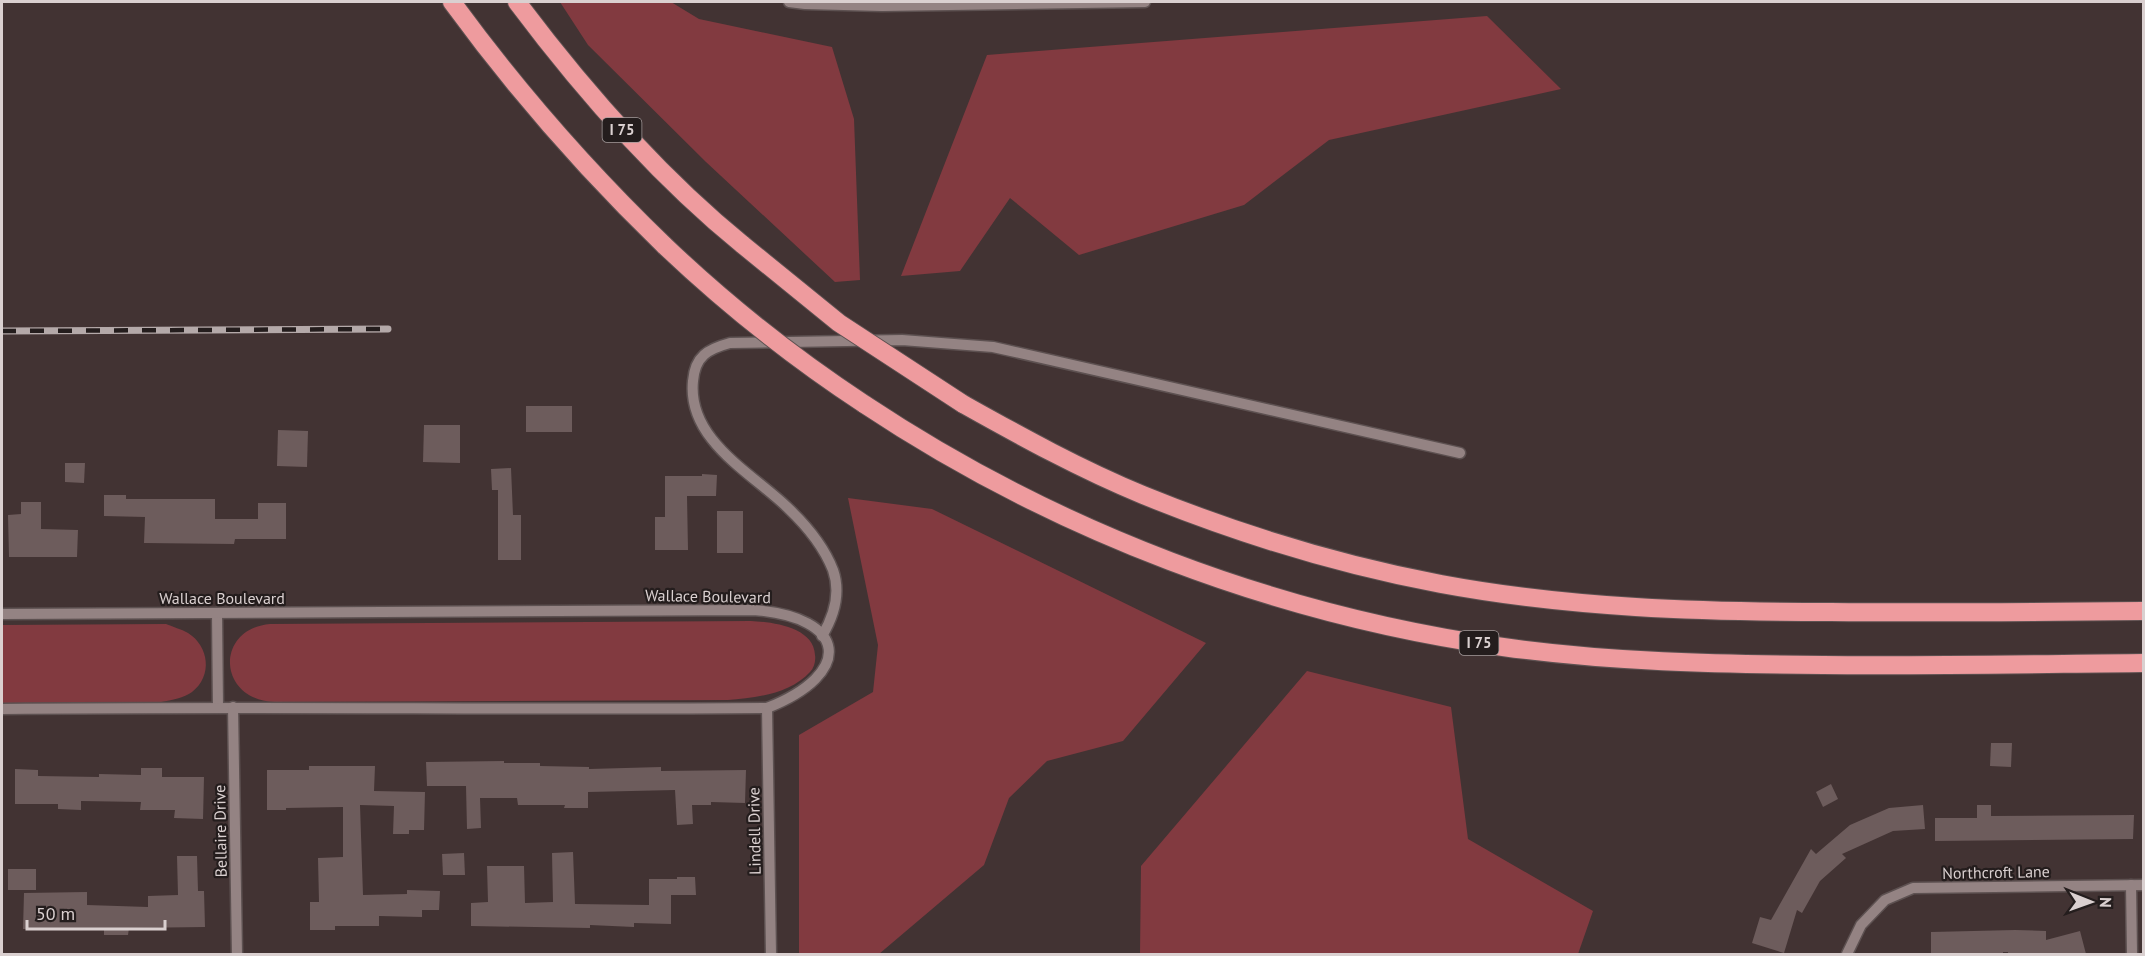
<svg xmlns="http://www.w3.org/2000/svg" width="2145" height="956" viewBox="0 0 2145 956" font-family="'PT Sans',sans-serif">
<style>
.green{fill:#823a40}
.building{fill:#6d5c5c}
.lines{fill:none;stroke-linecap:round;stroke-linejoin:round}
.minor-casing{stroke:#5d5151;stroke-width:13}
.highway-casing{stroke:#5d5151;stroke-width:20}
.minor{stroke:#948383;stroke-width:10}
.highway{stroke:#ee9b9e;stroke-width:18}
.rail-casing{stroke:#b4a9a9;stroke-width:7}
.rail{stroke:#241d1d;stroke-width:4.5;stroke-dasharray:14;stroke-linecap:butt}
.highway-bridge-casing{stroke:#5d5151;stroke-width:20;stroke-linecap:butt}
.highway-bridge{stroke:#ee9b9e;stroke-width:18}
.labels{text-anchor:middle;stroke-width:4.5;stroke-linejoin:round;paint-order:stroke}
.shield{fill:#241d1d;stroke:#a39a9a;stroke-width:1.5}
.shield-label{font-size:15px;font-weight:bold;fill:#dad0d0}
.street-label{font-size:16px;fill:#dad0d0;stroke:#241d1d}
</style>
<rect width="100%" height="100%" fill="#423333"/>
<!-- green -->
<g class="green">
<path d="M560,2H671L699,19L832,47L854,119L860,280L835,282L706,162L588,45Z"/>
<path d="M1487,16L1561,89L1329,140L1244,205L1079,255L1010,198L960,271L901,276L987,55Z"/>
<path d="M848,498L932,509L1206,643L1123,741L1047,761L1009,798L984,865L879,954H799V735L873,692L878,645Z"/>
<path d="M751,621C772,622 814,627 815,655C816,661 814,668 810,672C790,694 755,698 728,700L274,702C217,699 215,629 270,624Z"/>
<path d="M166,624C173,627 181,629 188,633C209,646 213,676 192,692C184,698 172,700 161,702L2,703V625Z"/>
<path d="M1307,671L1451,707L1468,839L1593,911L1578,954H1140L1141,866Z"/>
</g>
<!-- building -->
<g class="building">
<rect x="526" y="406" width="46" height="26"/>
<path d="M424,425H460V463L423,462Z"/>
<path d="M278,430L308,431L307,467L277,466Z"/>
<path d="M65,463H85L84,483L65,482Z"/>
<path d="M511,468L513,515H521V560H498V490H492L491,469Z"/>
<path d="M702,474L717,475L716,496H687L688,550H655V517H665V476H702Z"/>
<path d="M104,495H126V499H215V519H258V503H286V539H235L234,544L144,543L145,517L104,516Z"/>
<path d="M21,502H41V529L78,530L77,557H9L8,515L21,514Z"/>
<rect x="717" y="511" width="26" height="42"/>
<path d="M1991,743H2012L2011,767L1990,766Z"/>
<path d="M504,761V763H540V766L589,767V769L661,767V771L746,770L745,803L711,802V805H692L693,824L677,825L675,790L588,792V808H564L565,805H518L517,798H480L481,828L467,829L466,786H427L426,762Z"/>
<path d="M309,766H375L374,791L425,792L424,830H409V834H393L394,806L360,805L363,895L407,894V890L440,891L439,910H422V917L379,916V926H335V930H310V902H319L318,858L343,857V807L286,808V810H267V770H309Z"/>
<path d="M141,768H162V777H204L203,819L174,818L175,810H140L141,802L81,801V810L58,809V804H15V769L38,770V776L99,777V774L141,775Z"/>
<path d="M1831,784L1838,799L1823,807L1816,792Z"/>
<path d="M1923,805L1925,829L1893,831L1842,854L1846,858L1820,881L1802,913L1797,910L1784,953L1752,943L1760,917L1771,920L1811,849L1816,854L1850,825L1889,808Z"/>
<path d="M1977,805H1991V816L2134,815L2133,839L1935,841V818H1977Z"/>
<path d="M573,852L575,904L649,905V879H677V877H695L696,895H671V924L634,923V927L590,925V928L471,926V903L488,902L487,866H524L525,903L553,902L552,853Z"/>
<path d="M464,853L465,875H443L442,854Z"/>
<path d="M177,856H197L198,891H204L205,927L129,928L128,935H104V930L23,929L24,893L87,892V905L148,907V896L178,895Z"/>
<rect x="8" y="869" width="28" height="21"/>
<path d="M2015,930L2046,931V940L2080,931L2086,954H2008V952H2003V954H1931V932Z"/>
</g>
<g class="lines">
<!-- minor casing -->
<g class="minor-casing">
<g id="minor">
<path d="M789,2L805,4L882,6L1145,2"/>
<path d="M217,613L218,707"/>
<path d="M2,614L753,610C848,617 855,673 767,708C512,710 257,706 2,709"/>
<path d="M822,636C834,616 841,593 833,570C824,547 806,525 788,508C752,473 687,440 693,381C695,356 708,349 730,343L902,340L993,347L1460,453"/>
<path d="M233,707L237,954"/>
<path d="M767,708L771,954"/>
<path d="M2131,885L2132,954"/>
<path d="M1847,954L1861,925L1885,900L1913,888L2144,885"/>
</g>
</g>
<!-- highway casing -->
<g class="highway-casing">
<g id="highway">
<path d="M452,2C517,91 585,169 665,246"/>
<path d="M517,2C583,90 657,175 743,245"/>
<path d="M864,404C1055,531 1276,615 1503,647C1609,662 1716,664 1823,665C1930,666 2037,664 2144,663"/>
<path d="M963,404C1022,437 1080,469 1143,495C1239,534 1340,565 1441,584C1570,608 1701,612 1831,612C1935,613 2039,612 2144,611"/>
</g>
</g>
<!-- minor -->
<use href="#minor" class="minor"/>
<!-- highway -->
<use href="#highway" class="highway"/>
<!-- rail casing -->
<g class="rail-casing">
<path id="rail" d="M2,331L388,329"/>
</g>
<!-- rail -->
<use href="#rail" class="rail"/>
<!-- highway-bridge casing -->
<g class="highway-bridge-casing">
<g id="highway-bridge">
<path d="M743,245L839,323L963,404"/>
<path d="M665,246C726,304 794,358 864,404"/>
</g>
</g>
<!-- highway-bridge -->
<use href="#highway-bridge" class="highway-bridge"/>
</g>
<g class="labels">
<!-- shield labels -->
<g class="shield">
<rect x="602.5" y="118" width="39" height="24" rx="4.5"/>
<rect x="1459.5" y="631" width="39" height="24" rx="4.5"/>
</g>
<g class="shield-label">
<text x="622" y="135">I 75</text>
<text x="1479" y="648">I 75</text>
</g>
<!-- street labels -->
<g class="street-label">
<text transform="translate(708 596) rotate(1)" y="6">Wallace Boulevard</text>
<text x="222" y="604">Wallace Boulevard</text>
<text transform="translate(220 831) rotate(-91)" y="6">Bellaire Drive</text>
<text transform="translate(754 831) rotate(-91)" y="6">Lindell Drive</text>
<text transform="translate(1996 872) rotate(-1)" y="6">Northcroft Lane</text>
</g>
</g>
<!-- border -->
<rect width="2145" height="956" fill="none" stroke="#dad0d0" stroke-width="6"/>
<!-- north arrow -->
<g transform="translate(2091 902) rotate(91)" stroke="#241d1d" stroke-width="4.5" paint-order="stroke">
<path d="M0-4.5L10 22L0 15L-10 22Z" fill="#dad0d0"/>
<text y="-9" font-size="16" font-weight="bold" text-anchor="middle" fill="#dad0d0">N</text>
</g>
<!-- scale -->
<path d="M27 920v9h138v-9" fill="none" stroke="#dad0d0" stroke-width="3"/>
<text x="36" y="920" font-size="18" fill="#dad0d0" stroke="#241d1d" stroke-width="4.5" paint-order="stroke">50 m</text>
</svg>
